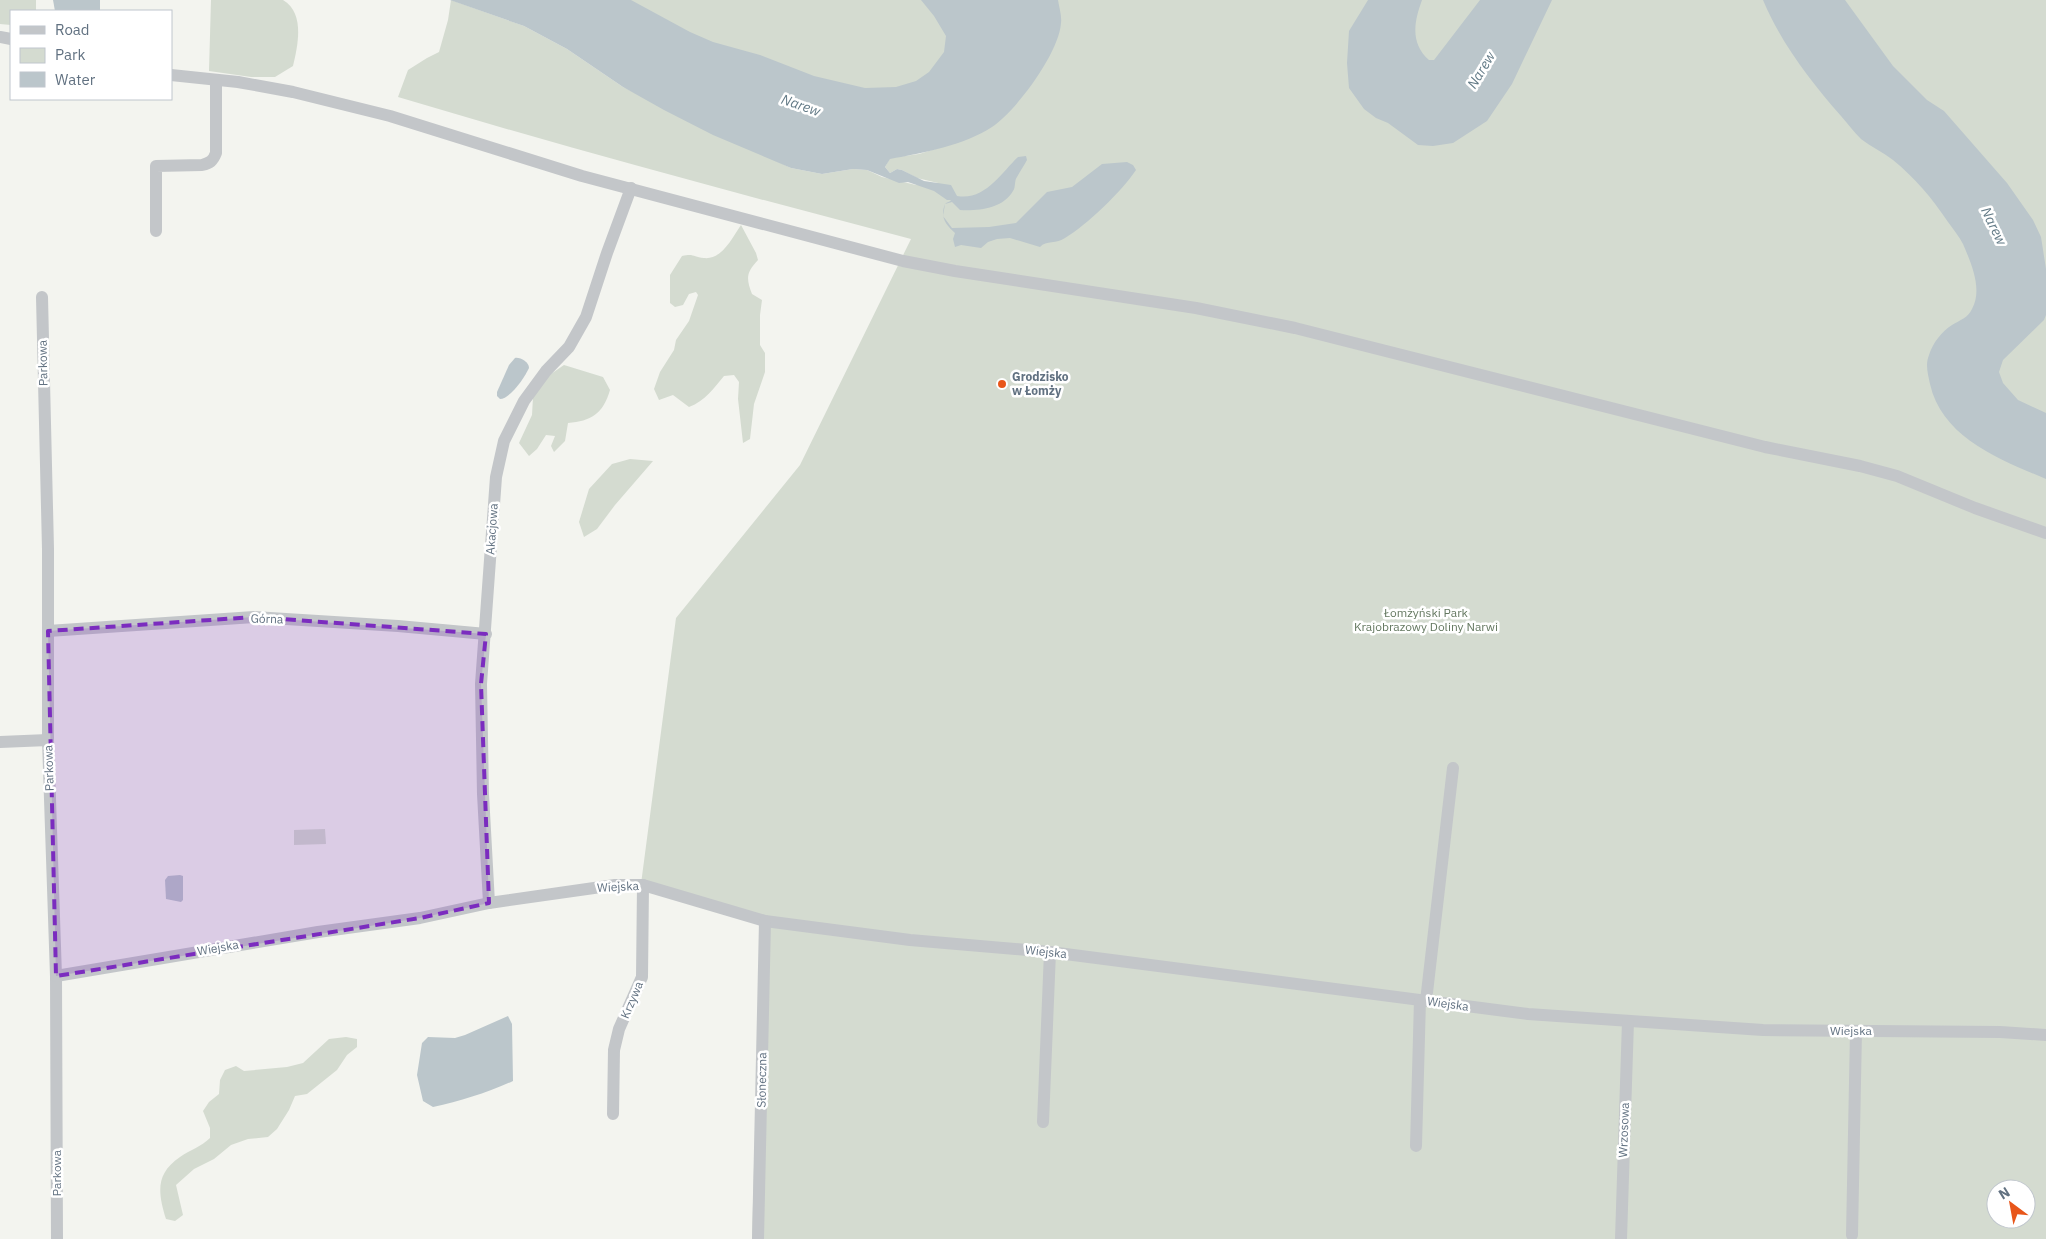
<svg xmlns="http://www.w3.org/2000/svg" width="2046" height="1239" viewBox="0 0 2046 1239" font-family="'IBM Plex Sans',sans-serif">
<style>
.green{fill:#d4dbd0;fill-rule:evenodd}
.water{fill:#bbc6cb}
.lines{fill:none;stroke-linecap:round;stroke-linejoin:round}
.minor{stroke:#c3c6c9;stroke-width:12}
.marked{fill:#7b2cbf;fill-opacity:0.2;stroke:#7b2cbf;stroke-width:4;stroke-dasharray:10 6;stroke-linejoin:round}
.poi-dot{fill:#e8561a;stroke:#fff;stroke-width:2}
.labels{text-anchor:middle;stroke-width:5;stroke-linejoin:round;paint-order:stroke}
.street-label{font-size:12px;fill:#617181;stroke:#fff}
.poi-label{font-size:12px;font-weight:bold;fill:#617181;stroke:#fff;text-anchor:start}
.park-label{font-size:12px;fill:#647860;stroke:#fff}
.water-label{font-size:14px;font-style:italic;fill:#627a86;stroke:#fff}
</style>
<rect width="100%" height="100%" fill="#f3f4ef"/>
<!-- green -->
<g class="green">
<path d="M0,0H36V11H11V25L0,24Z"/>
<path d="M211,0H283C305,13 298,45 293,66L275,77H251L209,71Z"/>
<path d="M451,0L524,26L567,49L623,87L791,168L822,174L853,169L867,170L882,177L916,185L938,183L917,178L902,170L897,169L890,173L885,167L890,158L919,154L958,142L959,139L494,0H2046V1239H752L761,915L641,884L676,618L800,465L911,239C739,194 568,148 398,97L408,70L427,58L439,52L448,20ZM1996,1189H2026V1219H1996Z"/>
<path d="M741,225L756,253L758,260C746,273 746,278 752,294L762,300L760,315V345L765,353V372L754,404L750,439L743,443L738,399L739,382L734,375L724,376C714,388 705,401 689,407L673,395L659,400L654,389L660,372L674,350L676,340L689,321L698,295L696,292L689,294L683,305L675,307L670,303V275L682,256C694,253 693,257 704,258C722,260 732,238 741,225Z"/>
<path d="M564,365L603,377L610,390C603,414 591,421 568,423L565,441L554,452L551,446L555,436L546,435L537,449L529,456L519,443L532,415L533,397L548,376Z"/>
<path d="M630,459L653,461L615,505L597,529L584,537L579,522L589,489L612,464Z"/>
<path d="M325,829L326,844L294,845V830Z"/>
<path d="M346,1037L357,1039V1047L347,1055L337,1070L307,1094L295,1096L289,1110L277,1129L268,1137L248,1139L231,1145L214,1159L194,1169L176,1185L183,1215L175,1221L166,1219C158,1193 155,1174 180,1157C190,1150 201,1147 210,1138V1128L203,1111L209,1102L219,1094L220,1080L225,1070L236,1066L244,1071L287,1067L303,1063L329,1039Z"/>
</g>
<!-- water -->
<g class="water">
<path d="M53,0H100V10L55,11Z"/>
<path d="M450,0H631L690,32L713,42L760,55L814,76L865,88L896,87L916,81L929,72L944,52L946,36L934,16L921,0H1058C1059,7 1062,16 1061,23C1059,53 1017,110 992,127C965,145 923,153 890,159L885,167L890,173L897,169L902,170L924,181L951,185L957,196C985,201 1001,173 1018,157L1026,156L1027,160C1024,166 1020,171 1017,177C1014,181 1016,187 1013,191C1003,209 977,211 960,210L952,202L945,204L943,216L952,228L989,227L1016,223L1047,192L1072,187L1102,164L1127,162L1133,165L1136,170C1122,191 1087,225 1065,238C1057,244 1046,240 1040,247L1010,238L997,239L988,242L981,248L961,245L955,247L953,239L955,233C945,224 940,217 945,204C947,202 950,202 951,200H947L934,191L908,182L899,183L867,170L853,169L822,174L791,168L713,135L664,110L623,87L567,49L524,26Z"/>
<path d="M1368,0H1422C1414,22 1410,43 1429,60H1434L1480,0H1552L1512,84L1487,121L1453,143L1433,146L1418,145L1388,123L1376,118L1364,109L1349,88L1347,63L1349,31Z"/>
<path d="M1763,0H1845L1893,66L1927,100L1944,111L2007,183L2033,220L2041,237L2046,269V315L2044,320L2003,360L1999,372L2003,383L2018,400L2046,413V479C2001,460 1942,438 1930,384C1928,374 1925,365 1929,355C1933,343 1941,332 1952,325C1960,320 1968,318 1972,309C1983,289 1971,263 1963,244C1959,236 1953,229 1948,222C1932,198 1915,178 1893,160C1883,152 1871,147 1861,139C1854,132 1847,123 1841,116C1810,81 1781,43 1763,0Z"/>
<path d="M515,358C520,357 529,362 529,368C525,377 510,399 500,399L497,396V392L509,365Z"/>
<path d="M180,875L183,876V900L181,902L166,899L165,880L168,876Z"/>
<path d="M508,1016L512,1024L513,1081C487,1093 461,1101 433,1107L423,1101L417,1075L422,1043L428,1037L455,1038L465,1035Z"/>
</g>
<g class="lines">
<!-- minor -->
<g class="minor">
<path d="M0,37L11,39"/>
<path d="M171,75L238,82L293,92L390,116L582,176L903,261L955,271L1196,308L1295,328L1765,447L1860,466L1897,476L1975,508L2046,533"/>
<path d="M156,231V166L202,165C210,163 213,161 216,153V80"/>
<path d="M42,297L48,549V740L56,976L57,1239"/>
<path d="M48,631L254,617L398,626L486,634"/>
<path d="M0,742L48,740"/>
<path d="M489,903L483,794L481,684L496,477L504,441L524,401L546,371L569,347L586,317L607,253L631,188"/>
<path d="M56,976L318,932L420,918L489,903L615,885H643L765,921L910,940L1050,952L1528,1014L1763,1030L2000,1032L2046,1035"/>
<path d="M1426,1001L1453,768"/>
<path d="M613,1114L614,1050L619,1029L642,977L643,885"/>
<path d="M1043,1122L1050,952"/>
<path d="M1416,1146L1420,1000"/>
<path d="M1852,1235L1856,1031"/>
<path d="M758,1239L765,921"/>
<path d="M1621,1239L1628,1021"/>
</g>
</g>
<!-- marked area -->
<path class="marked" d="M254,617L486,634L481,684L489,903L420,918L56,976L48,631Z"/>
<!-- markers -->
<circle class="poi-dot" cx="1002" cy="384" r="5"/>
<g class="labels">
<!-- street labels -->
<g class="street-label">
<text transform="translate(43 363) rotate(-91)" y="4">Parkowa</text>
<text transform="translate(492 529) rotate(-86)" y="4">Akacjowa</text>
<text transform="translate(267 619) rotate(2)" y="4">Górna</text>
<text transform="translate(49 768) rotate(-92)" y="4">Parkowa</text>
<text transform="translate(618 887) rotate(-3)" y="4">Wiejska</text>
<text transform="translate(218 948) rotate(-10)" y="4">Wiejska</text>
<text transform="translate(1046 952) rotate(6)" y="4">Wiejska</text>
<text transform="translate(632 1000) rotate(-67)" y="4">Krzywa</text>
<text transform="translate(1448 1004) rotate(8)" y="4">Wiejska</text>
<text x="1851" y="1035">Wiejska</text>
<text transform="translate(762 1080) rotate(-89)" y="4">Słoneczna</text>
<text transform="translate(1624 1130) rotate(-88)" y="4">Wrzosowa</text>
<text transform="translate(57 1173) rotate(-90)" y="4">Parkowa</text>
</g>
<!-- poi labels -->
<g class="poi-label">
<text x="1012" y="381">Grodzisko<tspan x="1012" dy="14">w Łomży</tspan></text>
</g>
<!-- park labels -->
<g class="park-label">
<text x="1426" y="617">Łomżyński Park<tspan x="1426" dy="14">Krajobrazowy Doliny Narwi</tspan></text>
</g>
<!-- water labels -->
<g class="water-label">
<text transform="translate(1481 70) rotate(-59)" y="5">Narew</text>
<text transform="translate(801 105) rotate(19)" y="5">Narew</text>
<text transform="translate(1994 226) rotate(64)" y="5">Narew</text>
</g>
</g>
<!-- legend -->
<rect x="10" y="10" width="162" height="90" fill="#ffffff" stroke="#c0c6cd"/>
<rect x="20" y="26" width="25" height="8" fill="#c3c6c9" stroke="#c0c6cd"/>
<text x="55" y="35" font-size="15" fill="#617181">Road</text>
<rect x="20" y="48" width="25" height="15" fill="#d4dbd0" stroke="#c0c6cd"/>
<text x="55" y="60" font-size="15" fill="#617181">Park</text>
<rect x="20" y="72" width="25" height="15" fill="#bbc6cb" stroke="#c0c6cd"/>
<text x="55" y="85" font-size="15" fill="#617181">Water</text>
<!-- north arrow -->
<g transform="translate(2011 1204) rotate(328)"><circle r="24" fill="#ffffff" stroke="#c0c6cd"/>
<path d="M0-4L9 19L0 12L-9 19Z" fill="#e8561a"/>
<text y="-8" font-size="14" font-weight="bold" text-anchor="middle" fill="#617181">N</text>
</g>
</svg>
